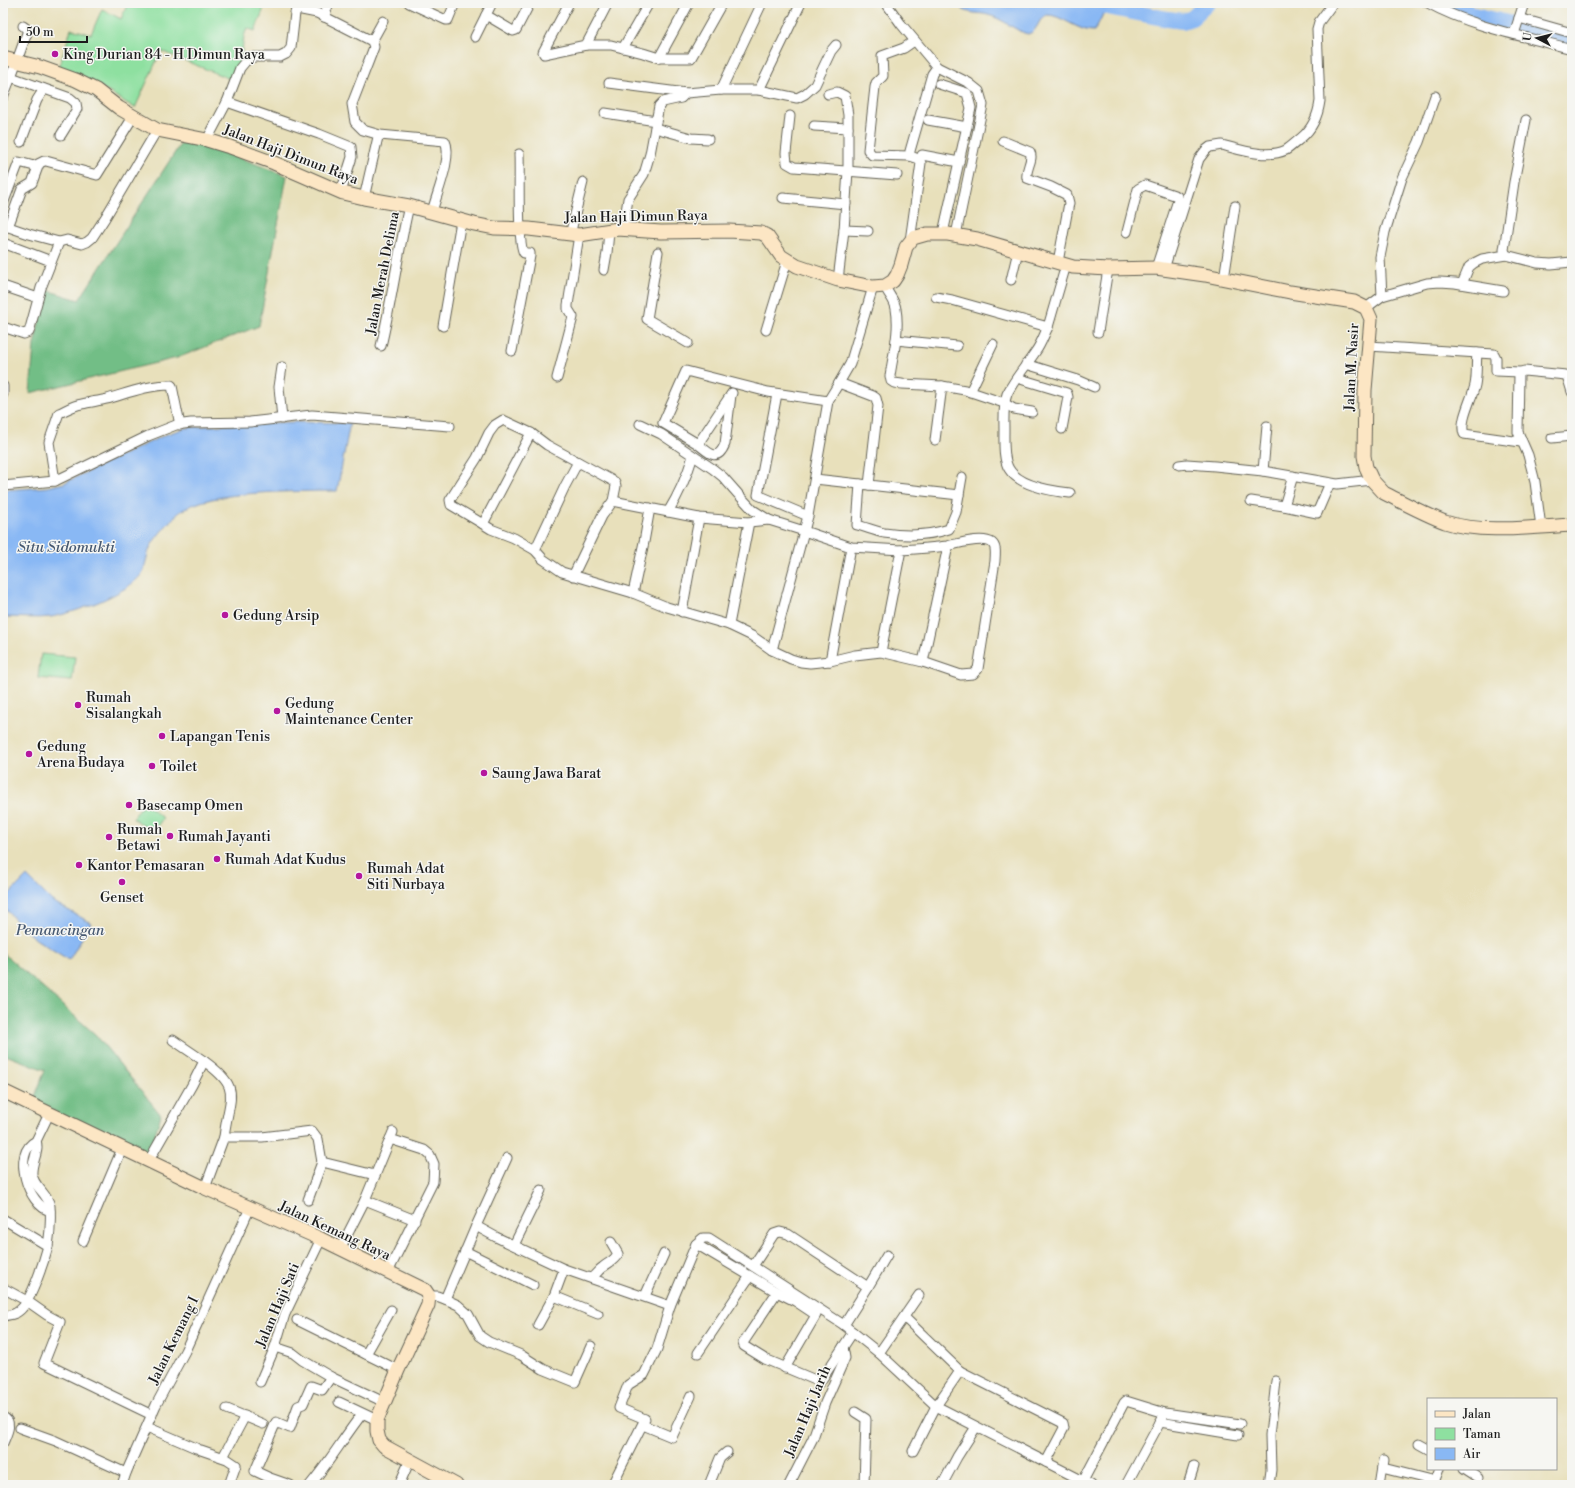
<svg xmlns="http://www.w3.org/2000/svg" width="1575" height="1488" viewBox="0 0 1575 1488" font-family="'Libre Bodoni',serif">
<style>
.green{fill:#8ee0a0;stroke:#557e5e}
.forest{fill:#72be86;stroke:#476d51}
.water{fill:#89b8f4;stroke:#526a88}
.lines{fill:none;stroke-linecap:round;stroke-linejoin:round}
.river{stroke:#89b8f4;stroke-width:16}
.street-casing{stroke:#636154;stroke-width:11}
.secondary-casing{stroke:#636154;stroke-width:15}
.street{stroke:#fff;stroke-width:9}
.secondary{stroke:#fce6c4;stroke-width:13}
.poi-dot{fill:#b5179e;stroke:#f6f6f2;stroke-width:1.5}
.labels{text-anchor:middle;stroke-width:3;stroke-linejoin:round;paint-order:stroke}
.poi-label{font-size:14px;fill:#1c1c1c;stroke:#f6f6f2;text-anchor:start}
.street-label{font-size:14px;fill:#1c1c1c;stroke:#f6f6f2}
.water-label{font-size:15px;font-style:italic;fill:#485a72;stroke:#f6f6f2}
</style>
<rect width="100%" height="100%" fill="#f6f6f2"/>
<filter id="ink" filterUnits="userSpaceOnUse"><feTurbulence type="fractalNoise" baseFrequency=".025" numOctaves="2"/><feDisplacementMap in="SourceGraphic" scale="8" xChannelSelector="R" yChannelSelector="G"/><feConvolveMatrix kernelMatrix="1 2 1 2 8 2 1 2 1" color-interpolation-filters="sRGB"/></filter>
<filter id="wash" filterUnits="userSpaceOnUse"><feTurbulence type="fractalNoise" baseFrequency=".012" numOctaves="4" result="noise"/><feDisplacementMap in="SourceGraphic" scale="16" xChannelSelector="R" yChannelSelector="G"/><feGaussianBlur stdDeviation="0.9" result="paint"/><feColorMatrix in="noise" values="0 0 0 0 0 0 0 0 0 0 0 0 0 0 0 0 0 1.4 0 .05"/><feComposite in="paint" operator="in"/></filter>
<g filter="url(#wash)">
<rect width="100%" height="100%" fill="#e8e0bb"/>
<!-- green -->
<g class="green">
<path d="M128,3H266L255,31L247,28L244,36L240,66L235,81L161,51L135,108L94,83L59,68L71,29L91,34L102,9L121,19Z"/>
<path d="M41,654L75,657L72,681L38,678Z"/>
<path d="M144,803L163,818L153,832L133,818Z"/>
</g>
<!-- forest -->
<g class="forest">
<path d="M185,137L287,176L259,326L177,358L30,393L34,345L46,290L79,300Z"/>
<path d="M3,953L96,1035L161,1115L148,1156L33,1102L45,1070L3,1054Z"/>
</g>
<!-- water -->
<g class="water">
<path d="M957,3H1107C1107,6 1097,28 1094,31C1079,32 1060,14 1047,15C1038,17 1039,31 1028,34C1017,32 1002,18 988,15C978,12 962,15 957,3Z"/>
<path d="M293,422L350,423L337,491C299,492 209,489 180,512C173,517 154,539 151,546C147,553 145,570 141,575C126,594 75,613 51,617C36,619 19,617 3,617V490L47,487L64,483L167,434L185,428L207,426Z"/>
<path d="M27,876L52,901L91,923L69,960L37,940L23,929L3,906V900Z"/>
</g>
<g class="lines">
<!-- river -->
<g class="river">
<path d="M1447,3L1475,15L1572,39"/>
<path d="M1107,7L1168,19L1183,21L1192,18L1208,3"/>
</g>
</g>
</g>
<g filter="url(#ink)">
<g class="lines">
<!-- street casing -->
<g class="street-casing">
<g id="street">
<path d="M409,3L446,20H448L455,3"/>
<path d="M569,3L543,52L544,54L586,45H611L643,53L659,58H691L722,3"/>
<path d="M886,3L901,24L937,67L932,74L910,151V156L919,159L921,163L910,241"/>
<path d="M1428,3C1469,26 1526,37 1572,49"/>
<path d="M297,9L317,13L372,41"/>
<path d="M486,15L513,31L516,30L530,3"/>
<path d="M324,17L329,3"/>
<path d="M1519,18L1572,33"/>
<path d="M383,21L372,41L374,47L371,55L352,104L355,122L363,130L380,135L445,141C453,157 436,195 432,212"/>
<path d="M1514,34L1524,3"/>
<path d="M475,37L492,3"/>
<path d="M586,45L608,3"/>
<path d="M623,48L649,3"/>
<path d="M659,58L689,3"/>
<path d="M937,67L969,83L979,91L983,105L956,235"/>
<path d="M11,77L27,33V29L23,26"/>
<path d="M609,83L686,93"/>
<path d="M939,84L967,93L971,108L943,233"/>
<path d="M721,90L762,3"/>
<path d="M759,90L801,3"/>
<path d="M828,94L837,92L845,96L848,115V171L844,230L838,280"/>
<path d="M3,97L11,77L70,98L76,103L77,109L61,135"/>
<path d="M227,102L319,134L351,147L352,157L341,192"/>
<path d="M605,113L656,121"/>
<path d="M790,116L786,153L787,163L794,167L897,175"/>
<path d="M928,120L967,127"/>
<path d="M814,126L848,128"/>
<path d="M655,128L691,138L708,139"/>
<path d="M207,140L227,102L240,68L245,62L251,57H280L286,54L291,48L295,13L298,3"/>
<path d="M1003,141L1030,152C1034,160 1025,169 1027,178L1051,187L1067,195L1069,203L1058,262"/>
<path d="M21,142L37,100L44,89"/>
<path d="M922,155L959,162"/>
<path d="M910,156L872,155L868,150L875,87L876,83L883,76L882,56L904,48L914,41"/>
<path d="M364,198L378,137L380,135"/>
<path d="M783,198L846,204"/>
<path d="M3,204L19,162L34,166L44,161H46L97,175L133,117"/>
<path d="M3,225L29,234L59,242L67,240L82,244L87,242L92,238L105,218L157,130"/>
<path d="M8,227L22,189L32,183L39,164"/>
<path d="M623,230L628,199L644,174L650,154L659,106L663,102L681,98L686,93L721,90H759L797,98L805,94L815,85L831,51L836,45"/>
<path d="M844,230L868,231"/>
<path d="M1127,232L1138,189L1145,185L1177,196L1178,200L1156,268"/>
<path d="M570,235L583,182"/>
<path d="M3,243L51,261"/>
<path d="M658,252L647,319L688,343"/>
<path d="M1506,255L1504,250L1514,182L1526,120"/>
<path d="M1164,269L1199,159L1206,150L1210,147L1222,145C1241,150 1267,159 1286,150C1291,147 1296,142 1301,138C1312,129 1318,116 1320,101L1317,29L1319,22L1333,3"/>
<path d="M604,270L607,253L609,232"/>
<path d="M1224,279L1235,206"/>
<path d="M1011,280L1018,251"/>
<path d="M1462,284L1469,267L1474,263L1482,259L1506,255L1537,263L1551,264L1572,262"/>
<path d="M3,286L38,298"/>
<path d="M885,286C888,295 895,300 896,309C900,331 893,354 890,376L891,381L894,383L902,384L942,386L965,390L1004,403L1014,409L1032,412"/>
<path d="M1382,296L1380,257L1385,232L1402,178L1419,142L1435,96"/>
<path d="M936,297L952,300L1048,327L1066,265"/>
<path d="M1366,308L1382,296L1427,283L1440,282L1455,283L1503,291"/>
<path d="M443,326L461,221"/>
<path d="M3,327L24,334L29,332L41,288L59,242"/>
<path d="M1048,327C1044,335 1041,344 1036,351C1026,366 1015,378 1007,394C1003,405 1004,419 1004,430C1004,442 1003,460 1009,469C1019,486 1052,491 1070,493"/>
<path d="M766,330L787,261"/>
<path d="M1098,332L1108,269"/>
<path d="M896,340L957,346"/>
<path d="M381,346C392,300 398,252 409,206"/>
<path d="M1369,346L1494,354L1496,358V371L1520,372"/>
<path d="M512,351L530,256V253H524C517,244 520,170 519,154"/>
<path d="M1477,353C1476,363 1477,375 1475,385C1472,399 1459,421 1464,434L1521,442"/>
<path d="M1026,364L1078,380L1094,387"/>
<path d="M557,378L573,317L568,309V305L579,235"/>
<path d="M1017,378L1067,393L1068,397L1062,429"/>
<path d="M839,383L850,364L873,287"/>
<path d="M3,386V394"/>
<path d="M970,392L993,344"/>
<path d="M732,393L698,444L663,423L686,371L768,392L828,401"/>
<path d="M777,394L758,495L808,516"/>
<path d="M282,419L279,387L282,367"/>
<path d="M640,424L661,434L713,469L723,477L738,494L753,510L769,520"/>
<path d="M531,433L483,524L491,529L514,538L535,550L543,559L562,572L633,593L667,607L729,625L752,636L772,650L791,659L801,662L810,663L830,661L855,655L881,652L923,662L961,675L973,674L978,669L995,561C995,555 997,547 992,543C982,536 958,544 947,546C931,548 916,549 901,550L881,652"/>
<path d="M1552,438L1572,436"/>
<path d="M935,440L942,386"/>
<path d="M698,444C709,453 717,463 725,444L731,395"/>
<path d="M1179,465L1187,464L1215,466L1263,471L1337,484L1372,480"/>
<path d="M1263,471L1267,426"/>
<path d="M55,481L49,442L59,413C66,410 74,405 82,404C90,402 99,401 107,399C128,393 148,385 171,385L172,386L180,425"/>
<path d="M860,484L857,525C865,527 875,531 884,533C905,536 928,536 949,529L956,512L962,477"/>
<path d="M869,485L959,495"/>
<path d="M3,486L55,481L148,436L176,425L191,423L250,422L312,415L450,426"/>
<path d="M1251,501L1284,506L1293,476"/>
<path d="M1284,506L1317,513L1330,483"/>
<path d="M668,512C679,494 687,476 693,456"/>
<path d="M483,524L451,505L450,500L477,458L489,433L495,425L503,420L531,433L547,445L615,482L616,486L613,501"/>
<path d="M1541,527L1535,482L1528,455L1518,432L1519,373L1524,371L1566,375L1568,379L1572,392"/>
<path d="M535,550L565,486L578,462"/>
<path d="M573,576L602,516L613,501L699,518L749,522L769,520L804,531L808,516L828,401L839,383L873,396L876,398L878,406L869,485L815,479"/>
<path d="M633,593L644,542L650,508"/>
<path d="M682,612L699,518"/>
<path d="M729,625L749,522"/>
<path d="M772,650L804,531L851,547L901,550"/>
<path d="M830,661L851,547"/>
<path d="M923,662L948,546"/>
<path d="M204,1061C243,1089 229,1095 224,1137"/>
<path d="M49,1114L36,1141C11,1153 28,1205 50,1211"/>
<path d="M148,1162L192,1085L204,1061L173,1040"/>
<path d="M205,1188L224,1137H262L312,1131L318,1139L322,1162"/>
<path d="M308,1200L322,1162L375,1175"/>
<path d="M365,1200L415,1220"/>
<path d="M3,1219L48,1246"/>
<path d="M476,1226L507,1158"/>
<path d="M83,1241L122,1149"/>
<path d="M696,1244L777,1292L743,1343L744,1346L765,1359L820,1382L853,1332"/>
<path d="M514,1245L541,1190"/>
<path d="M340,1249L365,1200L393,1132"/>
<path d="M465,1251L533,1285"/>
<path d="M753,1266L774,1234L780,1232L788,1234L868,1287L844,1325"/>
<path d="M388,1272L433,1182L434,1164L430,1155L424,1150L390,1139"/>
<path d="M591,1278C596,1275 598,1270 603,1267C610,1261 612,1263 618,1254L611,1242"/>
<path d="M868,1287L887,1255"/>
<path d="M3,1288L27,1301L47,1315L60,1322L44,1363L152,1415"/>
<path d="M777,1292L795,1301L816,1315L785,1368"/>
<path d="M429,1296H437L445,1299L476,1226L496,1237L564,1269L670,1306L696,1244L703,1238H709L844,1325L879,1353L936,1406L1091,1485"/>
<path d="M554,1296L598,1314"/>
<path d="M645,1296L664,1254"/>
<path d="M445,1299L458,1305L468,1314L480,1336L489,1342L521,1355L543,1369L575,1382L591,1346"/>
<path d="M3,1316C11,1315 17,1314 22,1308C32,1298 44,1261 48,1246C50,1234 51,1219 50,1206C48,1194 33,1186 32,1174C31,1162 40,1152 36,1141"/>
<path d="M904,1317L960,1371L936,1406L913,1451"/>
<path d="M297,1320L398,1370"/>
<path d="M538,1325L554,1296L564,1269"/>
<path d="M275,1347L293,1353L302,1360L331,1377L384,1402"/>
<path d="M698,1353L750,1276"/>
<path d="M879,1353L919,1295"/>
<path d="M366,1354L391,1310"/>
<path d="M960,1371L1063,1423L1064,1428L1046,1462"/>
<path d="M260,1382L275,1347L285,1314L321,1239"/>
<path d="M339,1402L377,1420"/>
<path d="M227,1409L263,1424"/>
<path d="M855,1412L866,1419L864,1485"/>
<path d="M1165,1413L1240,1424"/>
<path d="M3,1417C14,1422 6,1435 3,1443"/>
<path d="M1160,1422L1238,1435"/>
<path d="M643,1425L672,1437L691,1396"/>
<path d="M147,1427L196,1448"/>
<path d="M20,1428L56,1441L126,1473"/>
<path d="M1419,1444L1428,1449"/>
<path d="M201,1450L227,1459L236,1465L229,1485"/>
<path d="M223,1457L245,1416"/>
<path d="M1383,1468L1435,1481"/>
<path d="M1464,1469L1478,1478"/>
<path d="M122,1485L126,1473L156,1405L185,1351L250,1208"/>
<path d="M290,1485L270,1478L255,1471L276,1422L290,1428L298,1406L303,1404L311,1386L322,1390L331,1377"/>
<path d="M310,1485C329,1463 344,1437 362,1414"/>
<path d="M399,1485L410,1460"/>
<path d="M612,1485L645,1419L619,1408L628,1385L644,1375L657,1349L670,1306"/>
<path d="M709,1485L720,1458L727,1452"/>
<path d="M789,1485L813,1438L825,1403L845,1358L843,1347"/>
<path d="M942,1485L957,1457L976,1427"/>
<path d="M1081,1485L1124,1403L1126,1401L1165,1413L1126,1485"/>
<path d="M1188,1485L1194,1466"/>
<path d="M1269,1485L1271,1470L1270,1435L1276,1381"/>
<path d="M1380,1485L1384,1460"/>
<path d="M1433,1485L1439,1469"/>
</g>
</g>
<!-- secondary casing -->
<g class="secondary-casing">
<g id="secondary">
<path d="M3,58L40,67L76,80L96,90L119,108L157,130L207,140L230,147L274,163L343,193L364,198L409,206L474,224L494,228L529,229L579,235L618,229L661,232L729,231L761,233L767,236L781,256L797,266L838,280L873,287L885,286L893,281L897,275L901,265L906,247L913,238L927,234H948L977,239L1073,267L1108,269L1156,268L1205,275L1290,292L1354,302L1366,308L1371,319L1365,390L1364,456L1366,467L1372,480L1384,493C1404,503 1424,514 1445,522C1480,534 1534,527 1572,525"/>
<path d="M3,1091L205,1188L321,1239L425,1290L429,1296L428,1305L398,1370L377,1420V1431L379,1440L384,1446L456,1485"/>
</g>
</g>
<!-- street -->
<use href="#street" class="street"/>
<!-- secondary -->
<use href="#secondary" class="secondary"/>
</g>
</g>
<!-- markers -->
<g class="poi-dot">
<circle cx="55" cy="54" r="4"/>
<circle cx="225" cy="615" r="4"/>
<circle cx="78" cy="705" r="4"/>
<circle cx="277" cy="711" r="4"/>
<circle cx="162" cy="736" r="4"/>
<circle cx="29" cy="754" r="4"/>
<circle cx="152" cy="766" r="4"/>
<circle cx="484" cy="773" r="4"/>
<circle cx="129" cy="805" r="4"/>
<circle cx="170" cy="836" r="4"/>
<circle cx="109" cy="837" r="4"/>
<circle cx="217" cy="859" r="4"/>
<circle cx="79" cy="865" r="4"/>
<circle cx="359" cy="876" r="4"/>
<circle cx="122" cy="882" r="4"/>
</g>
<g class="labels">
<!-- poi labels -->
<g class="poi-label">
<text x="63" y="59">King Durian 84 - H Dimun Raya</text>
<text x="233" y="620">Gedung Arsip</text>
<text x="86" y="702">Rumah<tspan x="86" dy="16">Sisalangkah</tspan></text>
<text x="285" y="708">Gedung<tspan x="285" dy="16">Maintenance Center</tspan></text>
<text x="170" y="741">Lapangan Tenis</text>
<text x="37" y="751">Gedung<tspan x="37" dy="16">Arena Budaya</tspan></text>
<text x="160" y="771">Toilet</text>
<text x="492" y="778">Saung Jawa Barat</text>
<text x="137" y="810">Basecamp Omen</text>
<text x="117" y="834">Rumah<tspan x="117" dy="16">Betawi</tspan></text>
<text x="178" y="841">Rumah Jayanti</text>
<text x="225" y="864">Rumah Adat Kudus</text>
<text x="87" y="870">Kantor Pemasaran</text>
<text x="367" y="873">Rumah Adat<tspan x="367" dy="16">Siti Nurbaya</tspan></text>
<text x="122" y="902" text-anchor="middle">Genset</text>
</g>
<!-- street labels -->
<g class="street-label">
<text transform="translate(291 154) rotate(21)" y="5">Jalan Haji Dimun Raya</text>
<text transform="translate(636 216) rotate(-1)" y="5">Jalan Haji Dimun Raya</text>
<text transform="translate(382 273) rotate(-79)" y="5">Jalan Merah Delima</text>
<text transform="translate(1351 367) rotate(-87)" y="5">Jalan M. Nasir</text>
<text transform="translate(335 1230) rotate(25)" y="5">Jalan Kemang Raya</text>
<text transform="translate(277 1305) rotate(-67)" y="5">Jalan Haji Sati</text>
<text transform="translate(173 1340) rotate(-64)" y="5">Jalan Kemang I</text>
<text transform="translate(807 1411) rotate(-67)" y="5">Jalan Haji Jarih</text>
</g>
<!-- water labels -->
<g class="water-label">
<text x="66" y="552">Situ Sidomukti</text>
<text x="60" y="935">Pemancingan</text>
</g>
</g>
<!-- margin -->
<rect width="1575" height="1488" fill="none" stroke="#f6f6f2" stroke-width="16"/>
<!-- legend -->
<rect x="1427" y="1398" width="130" height="72" fill="#f6f6f2" stroke="#9f9f9c"/>
<rect x="1435" y="1411" width="20" height="6" fill="#fce6c4" stroke="#9f9f9c"/>
<text x="1463" y="1418" font-size="12" fill="#1c1c1c">Jalan</text>
<rect x="1435" y="1428" width="20" height="12" fill="#8ee0a0" stroke="#9f9f9c"/>
<text x="1463" y="1438" font-size="12" fill="#1c1c1c">Taman</text>
<rect x="1435" y="1448" width="20" height="12" fill="#89b8f4" stroke="#9f9f9c"/>
<text x="1463" y="1458" font-size="12" fill="#1c1c1c">Air</text>
<!-- north arrow -->
<g transform="translate(1537 38) rotate(277)" stroke="#f6f6f2" stroke-width="3" paint-order="stroke">
<path d="M0-3L7 15L0 10L-7 15Z" fill="#1c1c1c"/>
<text y="-6" font-size="11" font-weight="bold" text-anchor="middle" fill="#1c1c1c">U</text>
</g>
<!-- scale -->
<path d="M20 36v6h67v-6" fill="none" stroke="#1c1c1c" stroke-width="2"/>
<text x="26" y="36" font-size="12" fill="#1c1c1c" stroke="#f6f6f2" stroke-width="3" paint-order="stroke">50 m</text>
</svg>
